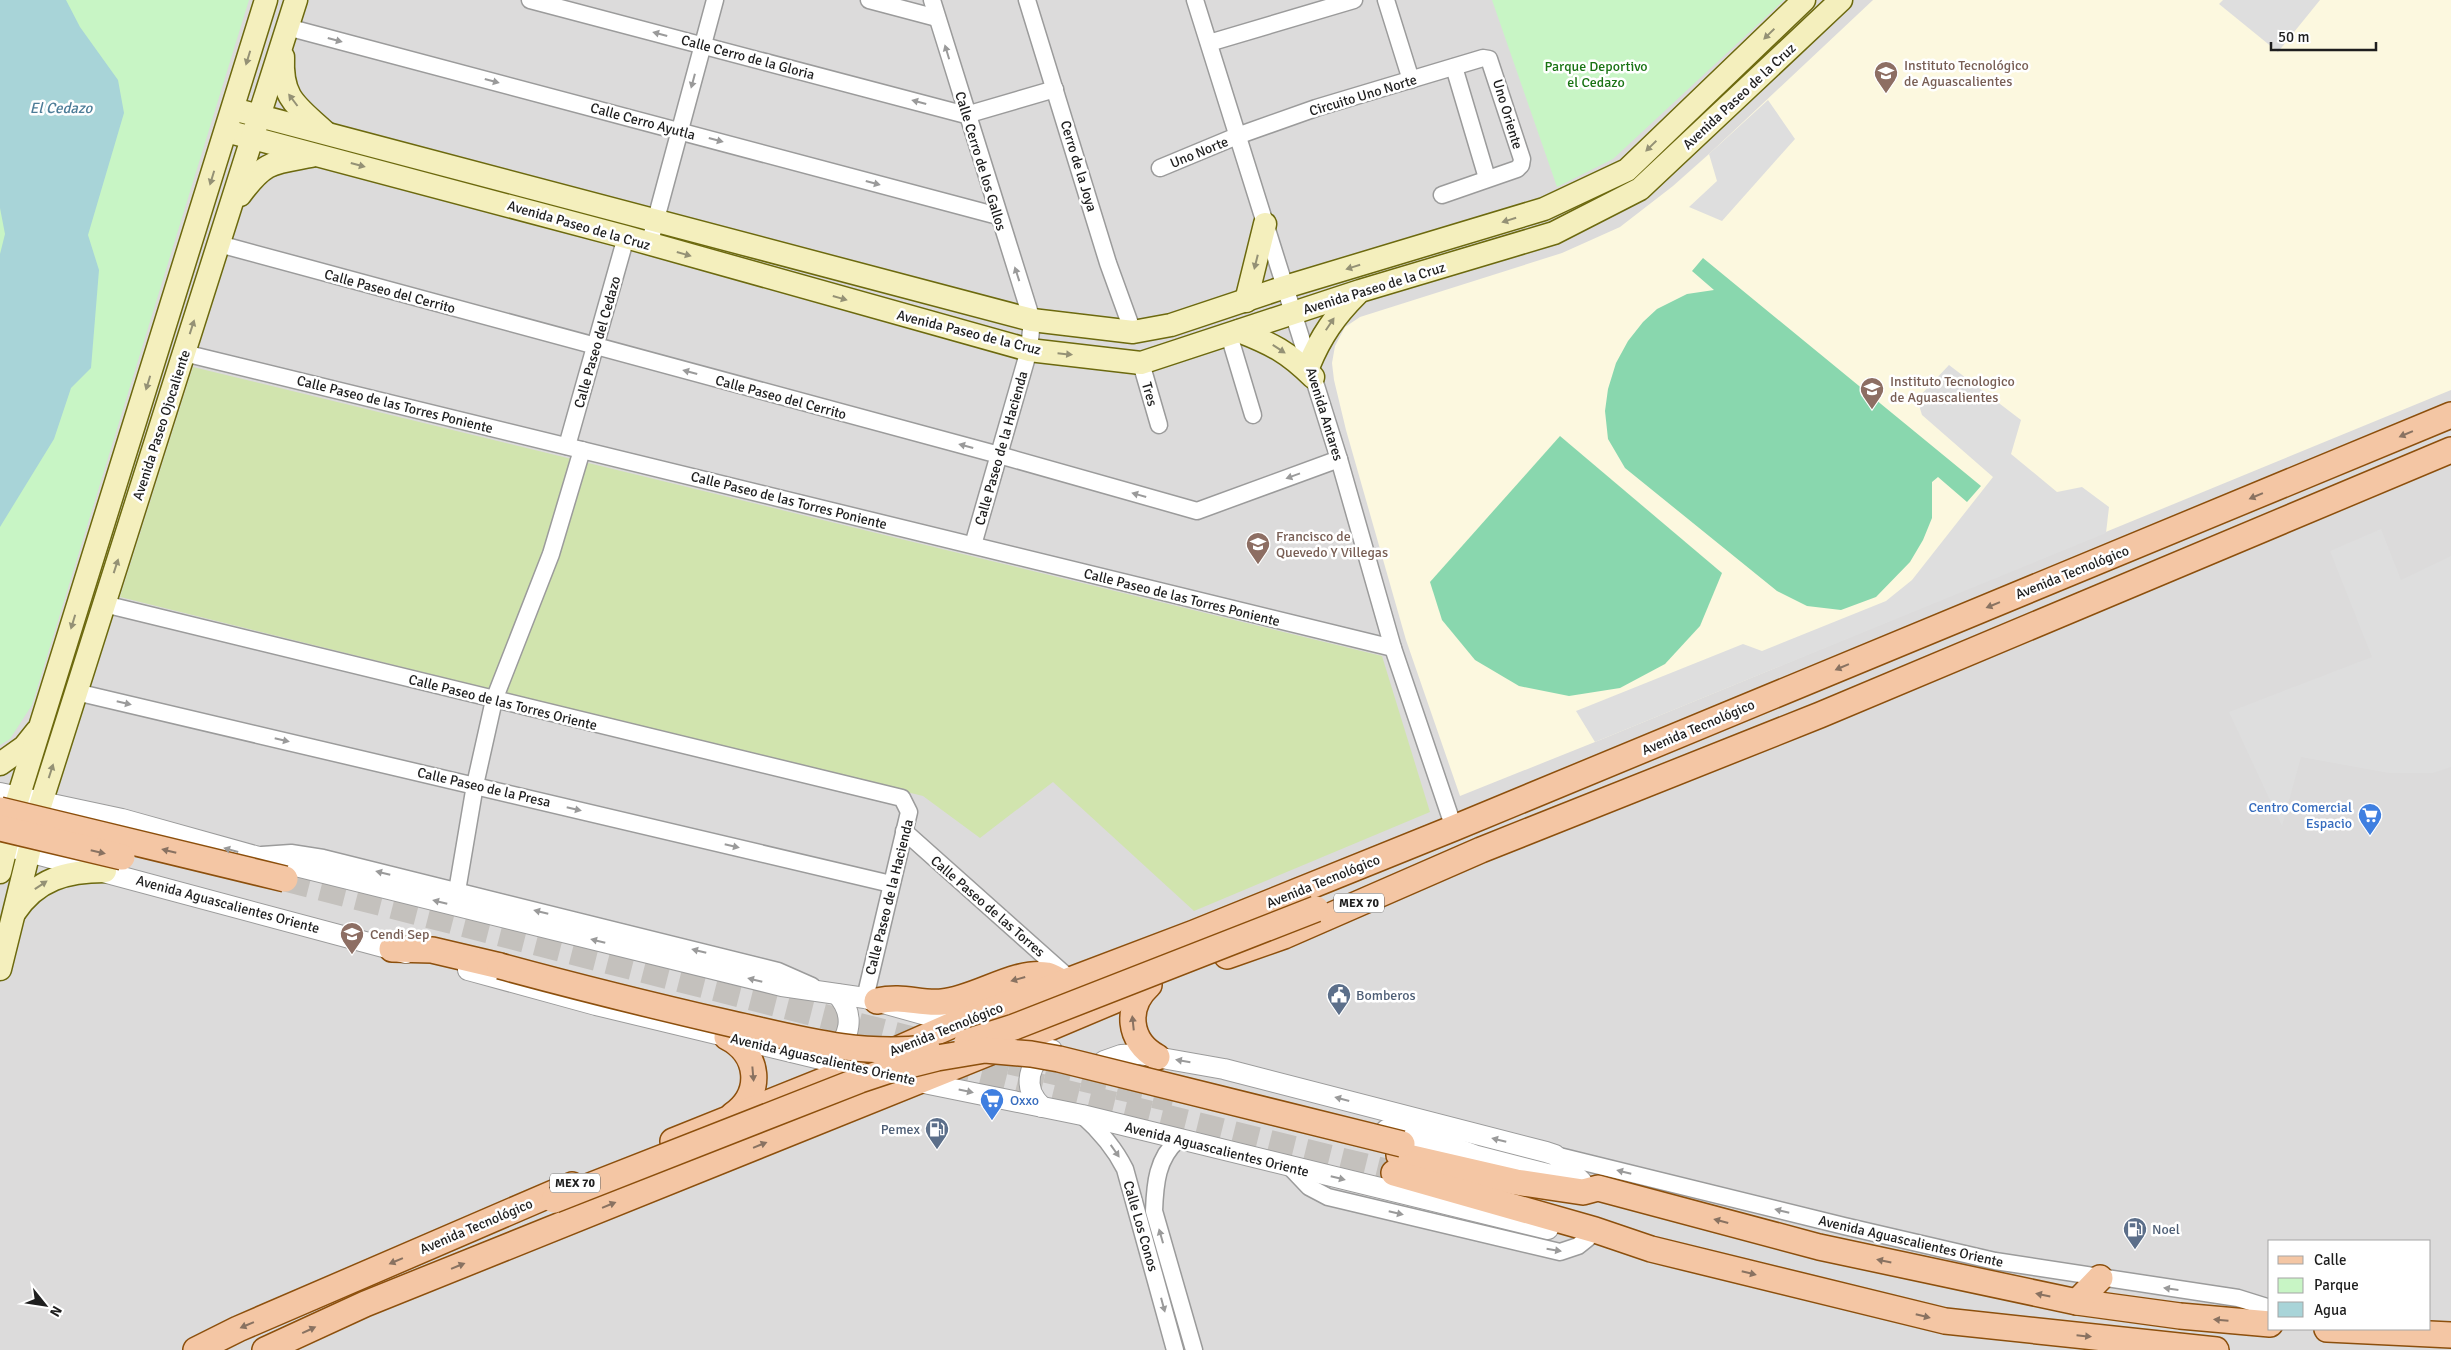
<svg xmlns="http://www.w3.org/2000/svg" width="2451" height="1350" viewBox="0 0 2451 1350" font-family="Signika,sans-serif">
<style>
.residential{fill:#dcdbdb;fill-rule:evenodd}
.education{fill:#fcf8df}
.grass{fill:#d1e4ae}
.park{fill:#c8f5c5}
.pitch{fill:#89d7ae}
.parking{fill:#dedede}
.water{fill:#a8d4d8}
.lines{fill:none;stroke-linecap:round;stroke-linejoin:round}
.primary-tunnel{stroke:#c4c1bd;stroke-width:25;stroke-dasharray:25 12;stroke-linecap:butt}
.minor-casing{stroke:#9b9b9b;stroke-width:19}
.tertiary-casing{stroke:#9b9b9b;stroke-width:22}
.secondary-casing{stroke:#6c690e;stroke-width:25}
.primary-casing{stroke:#8c4f0c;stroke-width:28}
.minor{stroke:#fff;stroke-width:16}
.tertiary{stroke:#fff;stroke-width:20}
.secondary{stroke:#f4efbd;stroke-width:22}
.primary{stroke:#f4c6a4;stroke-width:25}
.primary-bridge-casing{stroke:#8c4f0c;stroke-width:28;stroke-linecap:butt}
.primary-bridge{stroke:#f4c6a4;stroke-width:25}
.oneway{fill:#9a9a9a}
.oneway2{fill:#949175}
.oneway3{fill:#897261}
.labels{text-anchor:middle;stroke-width:5;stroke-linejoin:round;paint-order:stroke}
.shield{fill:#fff;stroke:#626262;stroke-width:1}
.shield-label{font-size:12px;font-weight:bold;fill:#1e1e1e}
.street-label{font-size:14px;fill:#1e1e1e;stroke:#fff}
.education-label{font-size:14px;fill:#785e54;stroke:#fff;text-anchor:start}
.park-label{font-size:14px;fill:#1a7314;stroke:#fff}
.shop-label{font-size:14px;fill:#366cbe;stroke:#fff;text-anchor:end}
.service-label{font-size:14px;fill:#4e5e75;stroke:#fff;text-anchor:start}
.water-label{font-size:15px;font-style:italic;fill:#4c7c97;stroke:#fff}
</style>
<rect width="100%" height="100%" fill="#eeeae5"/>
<!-- residential -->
<path class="residential" d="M0,0H2451V1350H0ZM2270,1241H2430V1329H2270Z"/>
<!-- education -->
<path class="education" d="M1873,0H2451V390L1595,742L1460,796L1406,640L1346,430L1334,380L1332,363L1335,346L1345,327L1360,317L1562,253L1620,227L1673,186L1709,154Z"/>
<!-- grass -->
<path class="grass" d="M193,367L1382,656L1430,812L1194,911L1053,782L980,838L923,796L120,597Z"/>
<!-- park -->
<g class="park">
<path d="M0,0H249L32,705L10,739L0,745Z"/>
<path d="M1492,0H1784L1613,159L1557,187Z"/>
</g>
<!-- pitch -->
<g class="pitch">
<path d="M1703,258L1981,486L1967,502L1938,477L1932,482V518L1923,540L1910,562L1876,597L1841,610L1807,606L1777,591L1625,468L1608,439L1605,411L1608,389L1616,363L1628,341L1643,322L1657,309L1687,294L1714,290L1692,271Z"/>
<path d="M1560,436L1722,573L1700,626L1665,664L1620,688L1569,696L1519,686L1475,660L1442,620L1430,582Z"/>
</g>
<!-- parking -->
<g class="parking">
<path d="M2223,0H2320L2278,52L2219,4Z"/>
<path d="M1768,100L1795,139L1722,221L1689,207L1717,181L1709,154Z"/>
<path d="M1949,365L2021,420L2011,454L2057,492L2082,487L2109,507L2106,533L1595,742L1576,711L1743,644L1762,651L1886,601L1912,580L1993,477L1922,415L1917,399Z"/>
<path d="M2381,529L2401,580L2451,556V767L2433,773H2389L2301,757L2282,826L2229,712L2372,657L2330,551Z"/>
</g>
<!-- water -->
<path class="water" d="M0,0H66L80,27L118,80L124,113L88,235L99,270L91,368L71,388L54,439L0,527V254L5,234L0,208Z"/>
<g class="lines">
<!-- primary-tunnel -->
<g class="primary-tunnel">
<path d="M285,879L932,1044"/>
<path d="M1010,1062L1173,1100"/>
<path d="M946,1063L1394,1173"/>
</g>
<!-- minor casing -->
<g class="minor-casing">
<g id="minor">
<path d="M530,0L966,115L1055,89"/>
<path d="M869,0L937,18"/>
<path d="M932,0L1032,320L1029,350L973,545"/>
<path d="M1027,0L1108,263L1133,332"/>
<path d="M1195,0L1339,459L1393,648L1454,828"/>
<path d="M1386,0L1411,80"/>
<path d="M287,27L998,216"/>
<path d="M1209,43L1354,0"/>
<path d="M1454,67L1487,178"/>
<path d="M1160,168L1237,136L1316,108L1483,58L1489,59L1522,159L1521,165L1517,169L1442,195"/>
<path d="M219,244L999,455L1197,511L1339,459"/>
<path d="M649,245L715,0"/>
<path d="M1229,335L1253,415"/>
<path d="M184,353L1393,648"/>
<path d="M1141,363L1159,425"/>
<path d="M567,446L626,237"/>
<path d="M104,604L902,798L909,812L865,998"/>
<path d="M76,692L891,884"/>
<path d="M904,831L1070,979"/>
<path d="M262,855L291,853L323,858L778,971L812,986"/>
<path d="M457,891L475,785L494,700L551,554L582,450"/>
<path d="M1082,1115C1100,1131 1114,1147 1125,1169L1175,1350"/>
<path d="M1178,1140C1157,1158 1155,1184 1154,1211L1194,1350"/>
<path d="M1555,1155L1844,1226L1995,1261L2238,1298L2270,1308"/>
<path d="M1290,1167L1309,1187L1328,1197L1560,1252L1578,1246L1588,1238"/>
</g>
</g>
<!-- tertiary casing -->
<g class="tertiary-casing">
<g id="tertiary">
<path d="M0,793L122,819L255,856L782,986L865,998L962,1025"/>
<path d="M14,848L406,953"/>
<path d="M468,970L596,1005L862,1069"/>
<path d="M829,1054C852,1039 855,1014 837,994"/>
<path d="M1104,1061L1121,1055L1139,1054L1224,1069L1546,1152L1555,1155L1582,1182"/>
<path d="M914,1081L1082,1115L1548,1229"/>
<path d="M1042,1107C1021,1088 1028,1060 1052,1050"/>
<path d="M1386,1130L1453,1147L1477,1156L1575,1181"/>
</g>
</g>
<!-- secondary casing -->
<g class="secondary-casing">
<g id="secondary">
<path d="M283,57C281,99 297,106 325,132"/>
<path d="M233,109L1032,320L1133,332L1171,325L1285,287L1544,209L1627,170L1804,0"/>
<path d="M226,131L626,237L1029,350L1141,363L1360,291L1554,233L1640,189L1841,0"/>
<path d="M240,195C265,161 272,163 311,156"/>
<path d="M1246,301L1265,224"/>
<path d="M1239,331C1272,344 1288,352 1313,377"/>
<path d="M1309,365C1321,336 1335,316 1357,294"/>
<path d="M0,764L24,747L36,732"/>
<path d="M0,872L18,798L266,0"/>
<path d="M15,912C37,879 67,871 105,871"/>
<path d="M0,969L41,803L296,0"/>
</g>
</g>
<!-- primary casing -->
<g class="primary-casing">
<g id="primary">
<path d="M392,949L432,950L500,966"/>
<path d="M1227,956L1284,936L1481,850L1820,715L2451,450"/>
<path d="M1149,985C1125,1007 1128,1041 1157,1057"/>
<path d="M877,1001C904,995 918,1004 942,1002C976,999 1014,970 1047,975C1052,976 1059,981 1064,983"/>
<path d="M727,1037C759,1053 764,1093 733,1115"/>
<path d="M673,1141L855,1068L957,1023L1194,933L1454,828L2451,415"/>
<path d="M1399,1155L1516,1182L1583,1192L1598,1188L1819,1247L2077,1302L2180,1316L2270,1324"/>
<path d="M1394,1173L1595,1230L1651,1249L1945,1321L2216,1350"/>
<path d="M2077,1302L2100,1278"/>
<path d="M2327,1329L2451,1335"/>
<path d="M196,1350L238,1329L572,1185"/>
<path d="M265,1350L365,1304L1023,1039L1113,1001"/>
</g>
</g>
<!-- minor -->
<use href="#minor" class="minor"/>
<!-- tertiary -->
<use href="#tertiary" class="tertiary"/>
<!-- secondary -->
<use href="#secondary" class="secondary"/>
<!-- primary -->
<use href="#primary" class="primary"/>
<!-- primary-bridge casing -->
<g class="primary-bridge-casing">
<g id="primary-bridge">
<path d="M0,810L285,879"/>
<path d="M0,828L122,857"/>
<path d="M500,966C577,987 654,1006 732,1024C800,1039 856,1056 927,1048"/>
<path d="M967,1042L1014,1027L1316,909"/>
<path d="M554,1200L860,1080L893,1069L937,1058L985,1050L1031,1054L1059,1059L1402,1144"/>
</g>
</g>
<!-- primary-bridge -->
<use href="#primary-bridge" class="primary-bridge"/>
</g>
<!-- one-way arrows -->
<defs><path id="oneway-solid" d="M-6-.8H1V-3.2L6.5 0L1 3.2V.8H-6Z" transform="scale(1.25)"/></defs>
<g class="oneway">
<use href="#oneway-solid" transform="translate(660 34) rotate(-165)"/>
<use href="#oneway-solid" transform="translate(335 40) rotate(15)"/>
<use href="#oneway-solid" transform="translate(947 52) rotate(-107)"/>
<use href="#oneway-solid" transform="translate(492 81) rotate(15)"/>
<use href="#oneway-solid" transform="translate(693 81) rotate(105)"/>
<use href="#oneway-solid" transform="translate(919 102) rotate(-165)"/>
<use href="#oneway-solid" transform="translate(716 140) rotate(15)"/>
<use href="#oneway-solid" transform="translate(873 183) rotate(15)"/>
<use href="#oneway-solid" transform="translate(1017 274) rotate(-108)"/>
<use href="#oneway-solid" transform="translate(690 372) rotate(-165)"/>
<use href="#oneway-solid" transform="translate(966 446) rotate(-165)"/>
<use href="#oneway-solid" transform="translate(1293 476) rotate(160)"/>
<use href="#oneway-solid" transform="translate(1139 495) rotate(-164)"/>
<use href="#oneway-solid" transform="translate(124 703) rotate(13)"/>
<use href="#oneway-solid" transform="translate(282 740) rotate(13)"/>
<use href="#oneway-solid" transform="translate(574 809) rotate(13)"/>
<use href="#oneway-solid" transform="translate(732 846) rotate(13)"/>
<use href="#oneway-solid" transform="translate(231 850) rotate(-164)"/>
<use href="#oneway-solid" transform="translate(383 873) rotate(-166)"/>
<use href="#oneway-solid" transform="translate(440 902) rotate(-166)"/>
<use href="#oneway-solid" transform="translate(541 912) rotate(-166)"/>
<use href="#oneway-solid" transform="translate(598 941) rotate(-166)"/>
<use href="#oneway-solid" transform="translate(699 951) rotate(-166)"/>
<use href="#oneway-solid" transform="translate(755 980) rotate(-166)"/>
<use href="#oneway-solid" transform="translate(1183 1061) rotate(-170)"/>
<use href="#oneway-solid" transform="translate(966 1091) rotate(12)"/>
<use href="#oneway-solid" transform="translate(1342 1099) rotate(-165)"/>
<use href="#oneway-solid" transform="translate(1499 1140) rotate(-166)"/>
<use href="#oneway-solid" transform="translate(1115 1151) rotate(55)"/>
<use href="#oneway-solid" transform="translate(1624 1172) rotate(-166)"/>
<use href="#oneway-solid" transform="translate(1338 1178) rotate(14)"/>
<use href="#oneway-solid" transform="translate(1782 1211) rotate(-166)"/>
<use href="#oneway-solid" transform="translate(1396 1213) rotate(13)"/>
<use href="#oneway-solid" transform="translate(1161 1236) rotate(-106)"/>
<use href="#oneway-solid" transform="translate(1554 1250) rotate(9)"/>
<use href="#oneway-solid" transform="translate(2171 1289) rotate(-172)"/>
<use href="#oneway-solid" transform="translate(1163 1305) rotate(75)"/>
</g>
<g class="oneway2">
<use href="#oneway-solid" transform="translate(1769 34) rotate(136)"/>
<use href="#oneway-solid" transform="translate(248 58) rotate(107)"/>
<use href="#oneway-solid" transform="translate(293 100) rotate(-127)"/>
<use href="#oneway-solid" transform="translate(1651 146) rotate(136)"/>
<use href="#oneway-solid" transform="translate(358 165) rotate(15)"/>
<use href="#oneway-solid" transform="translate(212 178) rotate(107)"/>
<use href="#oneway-solid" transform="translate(1509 220) rotate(163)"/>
<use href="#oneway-solid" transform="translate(684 254) rotate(16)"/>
<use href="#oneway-solid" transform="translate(1256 262) rotate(104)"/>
<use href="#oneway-solid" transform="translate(1353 267) rotate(163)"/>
<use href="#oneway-solid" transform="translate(840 298) rotate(16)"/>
<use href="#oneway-solid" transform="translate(1330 324) rotate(-56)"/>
<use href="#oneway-solid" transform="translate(192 327) rotate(-72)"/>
<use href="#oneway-solid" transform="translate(1279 349) rotate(33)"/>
<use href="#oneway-solid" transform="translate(1065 354) rotate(6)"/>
<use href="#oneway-solid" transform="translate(148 383) rotate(107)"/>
<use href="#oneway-solid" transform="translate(116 566) rotate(-72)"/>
<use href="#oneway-solid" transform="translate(73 622) rotate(107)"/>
<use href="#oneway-solid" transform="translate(51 771) rotate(-72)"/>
<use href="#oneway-solid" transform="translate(41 885) rotate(-34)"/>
</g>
<g class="oneway3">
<use href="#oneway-solid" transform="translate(2406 434) rotate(157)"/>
<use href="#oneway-solid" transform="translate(2256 496) rotate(157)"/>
<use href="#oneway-solid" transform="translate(1993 605) rotate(158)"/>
<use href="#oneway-solid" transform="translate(1842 667) rotate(157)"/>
<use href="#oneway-solid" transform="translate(169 851) rotate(-166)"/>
<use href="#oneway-solid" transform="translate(98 852) rotate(13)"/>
<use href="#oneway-solid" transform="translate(1018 979) rotate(164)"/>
<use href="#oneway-solid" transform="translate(1133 1023) rotate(-96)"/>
<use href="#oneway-solid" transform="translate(753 1074) rotate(85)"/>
<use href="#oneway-solid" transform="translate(760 1145) rotate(-22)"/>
<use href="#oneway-solid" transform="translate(609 1205) rotate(-22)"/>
<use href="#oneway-solid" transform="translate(1721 1221) rotate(-165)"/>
<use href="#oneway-solid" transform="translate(396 1261) rotate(157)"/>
<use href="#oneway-solid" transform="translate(1884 1261) rotate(-168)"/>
<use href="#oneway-solid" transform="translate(458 1266) rotate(-22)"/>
<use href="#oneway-solid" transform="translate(1749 1273) rotate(14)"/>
<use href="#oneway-solid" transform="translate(2043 1295) rotate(-168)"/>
<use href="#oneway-solid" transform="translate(1923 1316) rotate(14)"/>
<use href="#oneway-solid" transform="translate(2221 1320) rotate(-175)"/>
<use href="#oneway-solid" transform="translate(247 1325) rotate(157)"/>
<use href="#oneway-solid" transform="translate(309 1330) rotate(-25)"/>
<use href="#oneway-solid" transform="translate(2084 1336) rotate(6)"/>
</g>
<!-- icons -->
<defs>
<g id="university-pin" transform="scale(1.25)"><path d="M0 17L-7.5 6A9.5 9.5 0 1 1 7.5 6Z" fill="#8d6e63" stroke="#fff"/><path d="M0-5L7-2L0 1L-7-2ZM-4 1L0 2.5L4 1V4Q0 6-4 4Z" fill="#fff"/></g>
<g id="school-pin" transform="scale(1.25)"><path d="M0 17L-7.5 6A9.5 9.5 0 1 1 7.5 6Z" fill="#8d6e63" stroke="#fff"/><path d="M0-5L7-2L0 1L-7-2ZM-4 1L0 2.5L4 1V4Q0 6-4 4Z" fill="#fff"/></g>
<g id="supermarket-pin" transform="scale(1.25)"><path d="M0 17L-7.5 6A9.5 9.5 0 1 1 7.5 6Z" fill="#3f7fe0" stroke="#fff"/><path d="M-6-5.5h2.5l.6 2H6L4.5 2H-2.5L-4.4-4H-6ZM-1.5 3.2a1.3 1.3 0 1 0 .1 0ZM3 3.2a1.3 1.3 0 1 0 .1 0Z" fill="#fff"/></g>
<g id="civic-pin" transform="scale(1.25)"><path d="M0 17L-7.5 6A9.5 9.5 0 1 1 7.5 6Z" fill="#5c6f8a" stroke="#fff"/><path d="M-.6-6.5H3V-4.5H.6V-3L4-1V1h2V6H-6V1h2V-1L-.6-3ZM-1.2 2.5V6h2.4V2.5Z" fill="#fff"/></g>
<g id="fuel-pin" transform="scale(1.25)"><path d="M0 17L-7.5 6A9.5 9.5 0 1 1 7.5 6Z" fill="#5c6f8a" stroke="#fff"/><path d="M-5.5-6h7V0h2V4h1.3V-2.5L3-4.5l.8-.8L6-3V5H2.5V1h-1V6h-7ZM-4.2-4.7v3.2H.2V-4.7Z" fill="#fff"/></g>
</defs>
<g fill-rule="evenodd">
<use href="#university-pin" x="1886" y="73"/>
<use href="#university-pin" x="1872" y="389"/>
<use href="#school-pin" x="1258" y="544"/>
<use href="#supermarket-pin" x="2370" y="815"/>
<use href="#school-pin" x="352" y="934"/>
<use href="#civic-pin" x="1339" y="995"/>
<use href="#supermarket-pin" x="992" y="1100"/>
<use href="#fuel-pin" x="937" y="1129"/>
<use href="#fuel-pin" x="2135" y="1229"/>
</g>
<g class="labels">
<!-- shield labels -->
<g class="shield">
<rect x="1334" y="893.5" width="50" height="19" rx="4"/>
<rect x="550" y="1173.5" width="50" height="19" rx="4"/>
</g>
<g class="shield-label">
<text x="1359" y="907">MEX 70</text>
<text x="575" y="1187">MEX 70</text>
</g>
<!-- street labels -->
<g class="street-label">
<text transform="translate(748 57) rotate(15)" y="5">Calle Cerro de la Gloria</text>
<text transform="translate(1363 95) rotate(-17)" y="5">Circuito Uno Norte</text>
<text transform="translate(1739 96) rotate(-43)" y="5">Avenida Paseo de la Cruz</text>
<text transform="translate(1508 114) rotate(73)" y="5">Uno Oriente</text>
<text transform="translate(643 121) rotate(15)" y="5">Calle Cerro Ayutla</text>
<text transform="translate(1199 152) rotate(-22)" y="5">Uno Norte</text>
<text transform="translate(981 161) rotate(73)" y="5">Calle Cerro de los Gallos</text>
<text transform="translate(1079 166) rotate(73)" y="5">Cerro de la Joya</text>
<text transform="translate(579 225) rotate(16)" y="5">Avenida Paseo de la Cruz</text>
<text transform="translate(1374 288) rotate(-17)" y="5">Avenida Paseo de la Cruz</text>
<text transform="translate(390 291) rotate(15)" y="5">Calle Paseo del Cerrito</text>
<text transform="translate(969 332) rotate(14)" y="5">Avenida Paseo de la Cruz</text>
<text transform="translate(597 342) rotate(-74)" y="5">Calle Paseo del Cedazo</text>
<text transform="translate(1150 394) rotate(74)" y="5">Tres</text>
<text transform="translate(781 397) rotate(15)" y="5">Calle Paseo del Cerrito</text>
<text transform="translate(395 404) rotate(14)" y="5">Calle Paseo de las Torres Poniente</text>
<text transform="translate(1325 414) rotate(73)" y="5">Avenida Antares</text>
<text transform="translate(161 425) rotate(-72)" y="5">Avenida Paseo Ojocaliente</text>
<text transform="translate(1001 448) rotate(-74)" y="5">Calle Paseo de la Hacienda</text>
<text transform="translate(789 500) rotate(14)" y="5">Calle Paseo de las Torres Poniente</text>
<text transform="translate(2072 572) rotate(-22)" y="5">Avenida Tecnológico</text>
<text transform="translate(1182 597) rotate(14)" y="5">Calle Paseo de las Torres Poniente</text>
<text transform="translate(503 702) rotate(14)" y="5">Calle Paseo de las Torres Oriente</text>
<text transform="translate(1698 727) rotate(-23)" y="5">Avenida Tecnológico</text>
<text transform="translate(484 787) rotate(13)" y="5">Calle Paseo de la Presa</text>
<text transform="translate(1323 881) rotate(-22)" y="5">Avenida Tecnológico</text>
<text transform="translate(889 897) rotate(-76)" y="5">Calle Paseo de la Hacienda</text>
<text transform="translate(228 904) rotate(15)" y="5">Avenida Aguascalientes Oriente</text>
<text transform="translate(988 906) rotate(41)" y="5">Calle Paseo de las Torres</text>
<text transform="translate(946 1029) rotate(-22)" y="5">Avenida Tecnológico</text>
<text transform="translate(823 1059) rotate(13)" y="5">Avenida Aguascalientes Oriente</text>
<text transform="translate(1217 1149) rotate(14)" y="5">Avenida Aguascalientes Oriente</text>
<text transform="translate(476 1226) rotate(-23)" y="5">Avenida Tecnológico</text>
<text transform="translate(1141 1226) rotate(74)" y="5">Calle Los Conos</text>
<text transform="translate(1911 1241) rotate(13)" y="5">Avenida Aguascalientes Oriente</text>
</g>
<!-- education labels -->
<g class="education-label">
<text x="1904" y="70">Instituto Tecnológico<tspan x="1904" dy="16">de Aguascalientes</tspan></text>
<text x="1890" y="386">Instituto Tecnologico<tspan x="1890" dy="16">de Aguascalientes</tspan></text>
<text x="1276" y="541">Francisco de<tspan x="1276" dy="16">Quevedo Y Villegas</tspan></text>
<text x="370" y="939">Cendi Sep</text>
</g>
<!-- park labels -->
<g class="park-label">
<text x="1596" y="71">Parque Deportivo<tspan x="1596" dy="16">el Cedazo</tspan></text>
</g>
<!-- shop labels -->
<g class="shop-label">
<text x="2352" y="812">Centro Comercial<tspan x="2352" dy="16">Espacio</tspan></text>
<text x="1010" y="1105" text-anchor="start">Oxxo</text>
</g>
<!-- service labels -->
<g class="service-label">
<text x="1356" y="1000">Bomberos</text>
<text x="920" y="1134" text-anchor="end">Pemex</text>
<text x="2152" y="1234">Noel</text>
</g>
<!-- water labels -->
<g class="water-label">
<text x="61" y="113">El Cedazo</text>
</g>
</g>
<!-- legend -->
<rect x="2268" y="1240" width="162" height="90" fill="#ffffff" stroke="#a5a5a5"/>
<rect x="2278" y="1256" width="25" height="8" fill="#f4c6a4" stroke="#a5a5a5"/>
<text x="2314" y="1265" font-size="15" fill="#1e1e1e">Calle</text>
<rect x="2278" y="1278" width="25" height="15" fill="#c8f5c5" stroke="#a5a5a5"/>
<text x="2314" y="1290" font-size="15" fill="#1e1e1e">Parque</text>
<rect x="2278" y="1302" width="25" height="15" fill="#a8d4d8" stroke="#a5a5a5"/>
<text x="2314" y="1315" font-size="15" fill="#1e1e1e">Agua</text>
<!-- north arrow -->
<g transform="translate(45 1305) rotate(120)" stroke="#ffffff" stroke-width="4" paint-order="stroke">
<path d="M0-4L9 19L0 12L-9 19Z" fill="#1e1e1e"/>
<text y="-8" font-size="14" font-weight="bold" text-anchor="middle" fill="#1e1e1e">N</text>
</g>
<!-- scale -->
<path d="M2271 42v8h105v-8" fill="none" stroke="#1e1e1e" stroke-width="2.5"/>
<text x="2278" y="42" font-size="15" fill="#1e1e1e" stroke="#ffffff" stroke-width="4" paint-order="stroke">50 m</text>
</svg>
